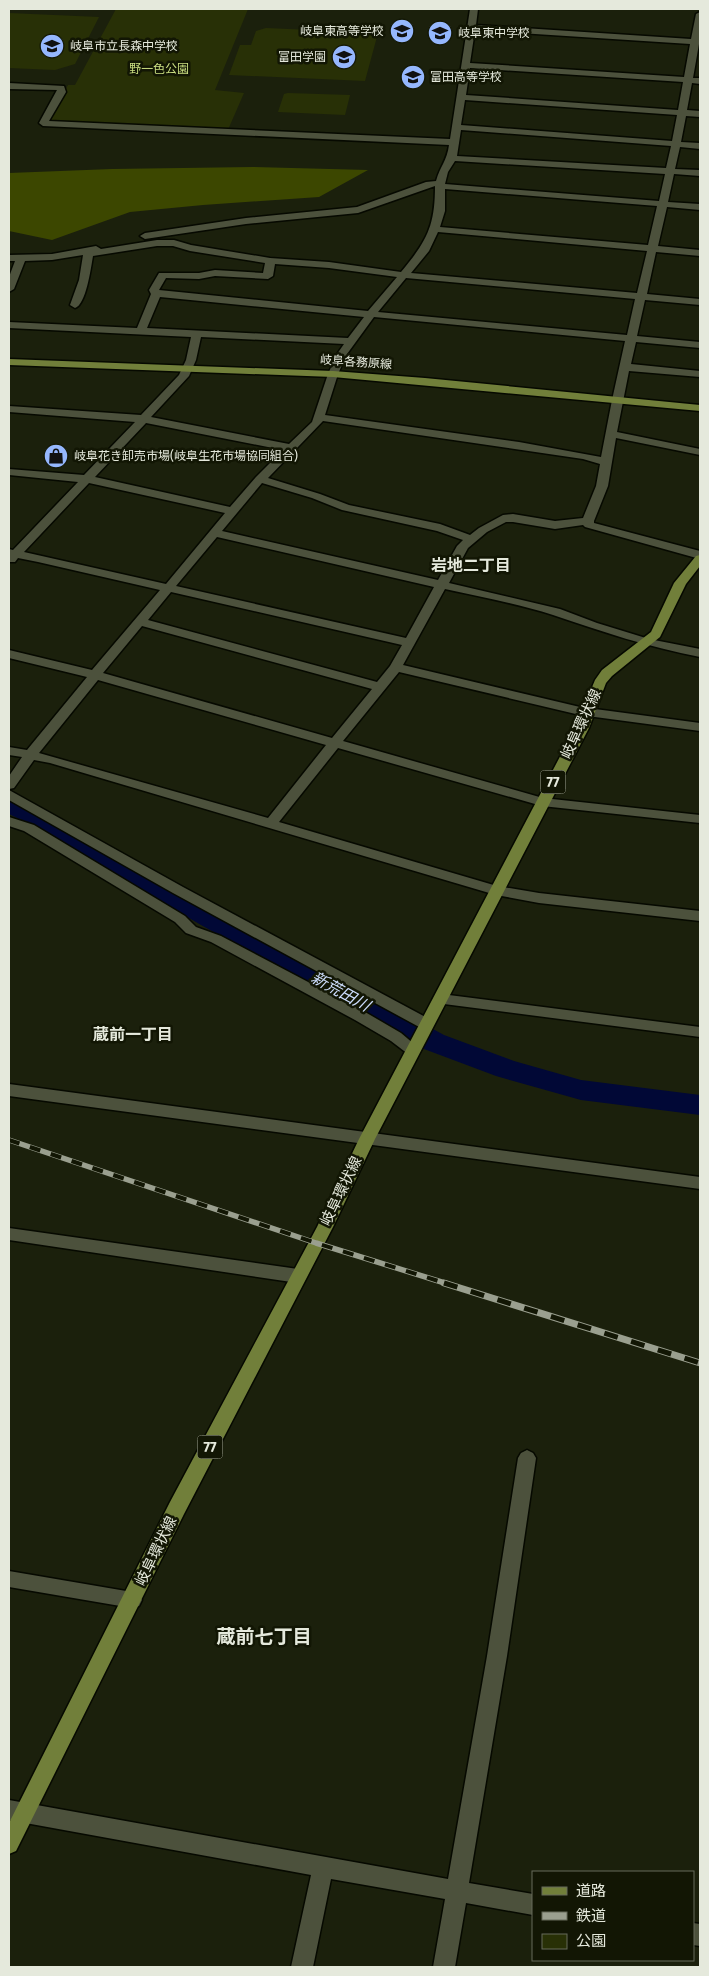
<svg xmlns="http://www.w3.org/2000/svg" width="709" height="1976" viewBox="0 0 709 1976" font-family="'Fira Sans','Noto Sans JP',sans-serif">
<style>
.green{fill:#283006}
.forest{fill:#3c4700}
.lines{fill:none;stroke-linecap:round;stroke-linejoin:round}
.river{fill:#010836;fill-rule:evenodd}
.minor-casing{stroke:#060900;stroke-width:3}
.major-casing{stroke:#060900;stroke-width:3}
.minor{fill:#4c513c;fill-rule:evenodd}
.major{fill:#717f3a;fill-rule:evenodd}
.rail-far1-casing{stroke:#9a9f8f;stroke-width:5.5}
.rail-casing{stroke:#9a9f8f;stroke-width:7}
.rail-far1{stroke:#121604;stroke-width:4;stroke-dasharray:11;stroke-linecap:butt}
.rail{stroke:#121604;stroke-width:5;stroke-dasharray:14;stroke-linecap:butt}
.labels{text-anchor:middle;stroke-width:5;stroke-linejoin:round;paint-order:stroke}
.far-poi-label{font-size:12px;fill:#e5e9dc;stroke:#121604;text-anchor:start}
.far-park-label{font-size:12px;fill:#cbdf82;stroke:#121604}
.far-street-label{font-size:12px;fill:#e5e9dc;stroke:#121604}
.shield{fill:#121604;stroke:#a6aa9b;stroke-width:1}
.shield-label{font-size:14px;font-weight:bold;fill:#e5e9dc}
.street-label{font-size:15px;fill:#e5e9dc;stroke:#121604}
.neighbourhood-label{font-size:16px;font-weight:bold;fill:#e5e9dc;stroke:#121604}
.water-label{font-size:16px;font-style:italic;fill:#ccdcfc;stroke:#121604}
.near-neighbourhood-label{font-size:19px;font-weight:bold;fill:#e5e9dc;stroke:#121604}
</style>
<rect width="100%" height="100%" fill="#1b200c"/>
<!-- green -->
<g class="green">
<path d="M116,9H248L215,90L244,93L227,132L48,123L68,85H75Z"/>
<path d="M9,13L99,17L75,64L55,70L9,68Z"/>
<path d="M266,28L378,33L365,81L229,75L240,45H251L256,31Z"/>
<path d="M288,93L350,95L345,115L278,112L284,94Z"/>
</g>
<!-- forest -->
<path class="forest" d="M252,167L368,170L319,197L203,205L130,212L52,240L9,231V173L112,169Z"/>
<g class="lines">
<!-- river -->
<path class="river" d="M9,797L39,808L219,913L444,1035L514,1061L581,1080L700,1095V1115L581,1100L496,1076L424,1049L201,925L21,820L9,814Z"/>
<!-- minor casing -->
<g class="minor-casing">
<g id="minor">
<path d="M470,9H478L476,25L691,39L696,14L700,12V44H699L693,78H700V84L692,83L687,110L700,111V117L686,116L681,142L700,143V149L680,147L675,169L700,170V176L674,174L668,202L700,204V210L667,207L658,246L700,250V256L656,252L647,294L700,299V305L645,300L637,336L700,342V348L636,342L631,364L700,371V377L629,371L617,432L700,449V455L616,438L608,486L594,521V523L700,551V559L585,527L583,525L555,529L513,522H506L487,532L468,548L449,583L560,609L597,623L649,639L700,649V657C648,647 603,632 553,615C518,604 481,597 445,589L403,665L580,707L700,723V731L580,715L399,672L343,741L543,798L700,815V823L542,806L338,748L279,822L497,886L539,893L700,911V921L539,903L496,895L50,763L34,760L14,788L9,789V776L22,757L9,755V747L27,750L87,677L9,658V650L92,670L160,590L38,562L18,558L15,562H9V549L13,550L78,482L9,475V469L84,475L135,422L9,412V406L141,415L179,375L186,360L191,337L9,328V322L137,328L151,294L149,290L159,273H199L215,270L263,273L265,263L190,251L173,246H157L93,256C91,268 86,305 75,308L70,305L79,280L83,255L52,260L25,261L14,289L9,292V277L15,261H9V255L52,254L96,246L101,249L157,240H174L191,245L270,258L329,262L401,272C427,241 435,226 435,186L358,213L246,224L145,239L140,236L145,233L246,218L357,207L426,182L436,181C440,166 447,161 449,145L43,126L39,123L57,90L9,89V83L64,86L66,92L49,121L450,139ZM475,30L690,44L684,77L470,63ZM470,68L683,82L678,110L466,95ZM465,100L677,115L672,141L461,125ZM461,130L671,146L666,168L457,156ZM455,161L665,174L659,201L445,184L448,172ZM445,189L657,206L648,245L440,227L445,211ZM438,232L647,251L637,293L411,273L429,251ZM275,264L329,268L397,277L368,311L159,290L166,278L199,279L215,276L268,279L273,276ZM406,278L635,299L627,335L378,312ZM160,297L364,317L348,338L147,328ZM374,317L625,341L612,400L601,457L519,442L325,415L338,374L347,354ZM201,337L344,344L337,354L328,374L312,422L289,444L151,417L189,376L196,360ZM323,421L583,459L600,464L596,486L583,518L555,521L513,514L503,515L479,528L470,535L440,524L349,505L320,494L268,478ZM146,423L283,450L256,477L230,507L95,477ZM89,483L225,513L166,584L24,552ZM262,483L312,498L342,510L437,531L463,540L457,546L438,580L222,531ZM217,537L434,587L406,638L176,586ZM171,592L402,645L390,666L377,682L148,620ZM142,626L372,689L332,738L103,673ZM98,680L326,745L268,818L39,753Z"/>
<path d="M9,790L183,887L431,1020L434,1024L431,1028L426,1029L421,1028L173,893L9,800Z"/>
<path d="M9,817L34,825L185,916L196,927L221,936L365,1012L401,1033L421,1050L418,1054L413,1055L408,1054L391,1041L355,1020L211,942L186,933L175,922L24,831L9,826Z"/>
<path d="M441,994L700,1027V1037L436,1003L433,999L436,995Z"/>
<path d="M9,1084L700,1177V1189L9,1096Z"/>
<path d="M9,1228L298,1269L304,1271L307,1276L304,1281L298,1283L9,1240Z"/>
<path d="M527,1450L533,1453L536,1458L507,1656L469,1883L533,1894V1915L466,1903L455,1967H433L445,1899L331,1879L313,1967H291L311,1875L9,1820V1800L448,1879L487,1656L518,1458L521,1453Z"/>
<path d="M9,1571L132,1592L139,1594L142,1600L139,1606L132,1608L9,1587Z"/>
<path d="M693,1923L700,1924V1946L693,1945Z"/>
</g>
</g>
<!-- major casing -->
<g class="major-casing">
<g id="major">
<path d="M9,359L333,371L425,378L700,405V411L333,377L9,365Z"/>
<path d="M700,555V566L686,584L660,637L612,676L606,683L589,728L375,1139L333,1227L184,1514L16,1851L9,1854V1823L170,1502L317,1227L359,1139L575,728L595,680L602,670L651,632L674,583L696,556Z"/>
</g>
</g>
<!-- minor -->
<use href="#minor" class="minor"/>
<!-- major -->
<use href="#major" class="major"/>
<!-- rail-far1 casing -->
<g class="rail-far1-casing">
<path id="rail-far1" d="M9,1140L316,1243L448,1284"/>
</g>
<!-- rail casing -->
<g class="rail-casing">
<path id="rail" d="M444,1283L700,1363"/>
</g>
<!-- rail-far1 -->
<use href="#rail-far1" class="rail-far1"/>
<!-- rail -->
<use href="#rail" class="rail"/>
</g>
<!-- icons -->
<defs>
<g id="school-disc" transform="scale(1.25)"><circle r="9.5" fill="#95b7fd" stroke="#121604"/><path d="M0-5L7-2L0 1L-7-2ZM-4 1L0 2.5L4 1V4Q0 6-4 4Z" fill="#111"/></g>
<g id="shop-disc" transform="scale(1.25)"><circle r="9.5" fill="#95b7fd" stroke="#121604"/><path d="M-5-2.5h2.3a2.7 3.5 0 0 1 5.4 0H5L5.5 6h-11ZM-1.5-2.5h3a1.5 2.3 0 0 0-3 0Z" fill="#111"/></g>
</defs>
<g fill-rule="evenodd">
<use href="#school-disc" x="402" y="31"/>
<use href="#school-disc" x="440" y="33"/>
<use href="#school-disc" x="52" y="46"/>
<use href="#school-disc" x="344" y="57"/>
<use href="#school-disc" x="413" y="77"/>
<use href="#shop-disc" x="56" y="456"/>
</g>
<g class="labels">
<!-- far-poi labels -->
<g class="far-poi-label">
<text x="384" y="35" text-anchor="end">岐阜東高等学校</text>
<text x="458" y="37">岐阜東中学校</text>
<text x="70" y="50">岐阜市立長森中学校</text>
<text x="326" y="61" text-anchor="end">富田学園</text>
<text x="430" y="81">富田高等学校</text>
<text x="74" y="460">岐阜花き卸売市場(岐阜生花市場協同組合)</text>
</g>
<!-- far-park labels -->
<g class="far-park-label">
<text x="159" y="73">野一色公園</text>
</g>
<!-- far-street labels -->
<g class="far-street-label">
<text transform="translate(356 362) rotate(4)" y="4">岐阜各務原線</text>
</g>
<!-- shield labels -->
<g class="shield">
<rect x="540.5" y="770.5" width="25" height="23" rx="4"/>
<rect x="197.5" y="1435.5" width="25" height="23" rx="4"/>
</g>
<g class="shield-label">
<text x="553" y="787">77</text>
<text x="210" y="1452">77</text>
</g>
<!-- street labels -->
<g class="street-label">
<text transform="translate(581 724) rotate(-65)" y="5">岐阜環状線</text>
<text transform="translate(341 1191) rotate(-64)" y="5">岐阜環状線</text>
<text transform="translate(156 1551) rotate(-64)" y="5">岐阜環状線</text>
</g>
<!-- neighbourhood labels -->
<g class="neighbourhood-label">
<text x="471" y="571">岩地二丁目</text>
<text x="133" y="1040">蔵前一丁目</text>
</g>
<!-- water labels -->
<g class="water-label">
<text transform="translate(341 991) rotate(29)" y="6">新荒田川</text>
</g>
<!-- near-neighbourhood labels -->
<g class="near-neighbourhood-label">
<text x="264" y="1643">蔵前七丁目</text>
</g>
</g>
<!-- border -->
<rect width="709" height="1976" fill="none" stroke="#e5e9dc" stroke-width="20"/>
<!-- legend -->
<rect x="532" y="1871" width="162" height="90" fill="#121604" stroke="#666a5a"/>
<rect x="542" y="1887" width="25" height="8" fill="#717f3a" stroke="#666a5a"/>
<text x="576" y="1896" font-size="15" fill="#e5e9dc">道路</text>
<rect x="542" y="1912" width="25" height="8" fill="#9a9f8f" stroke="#666a5a"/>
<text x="576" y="1921" font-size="15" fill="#e5e9dc">鉄道</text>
<rect x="542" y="1934" width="25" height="15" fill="#283006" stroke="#666a5a"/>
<text x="576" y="1946" font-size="15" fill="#e5e9dc">公園</text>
</svg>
